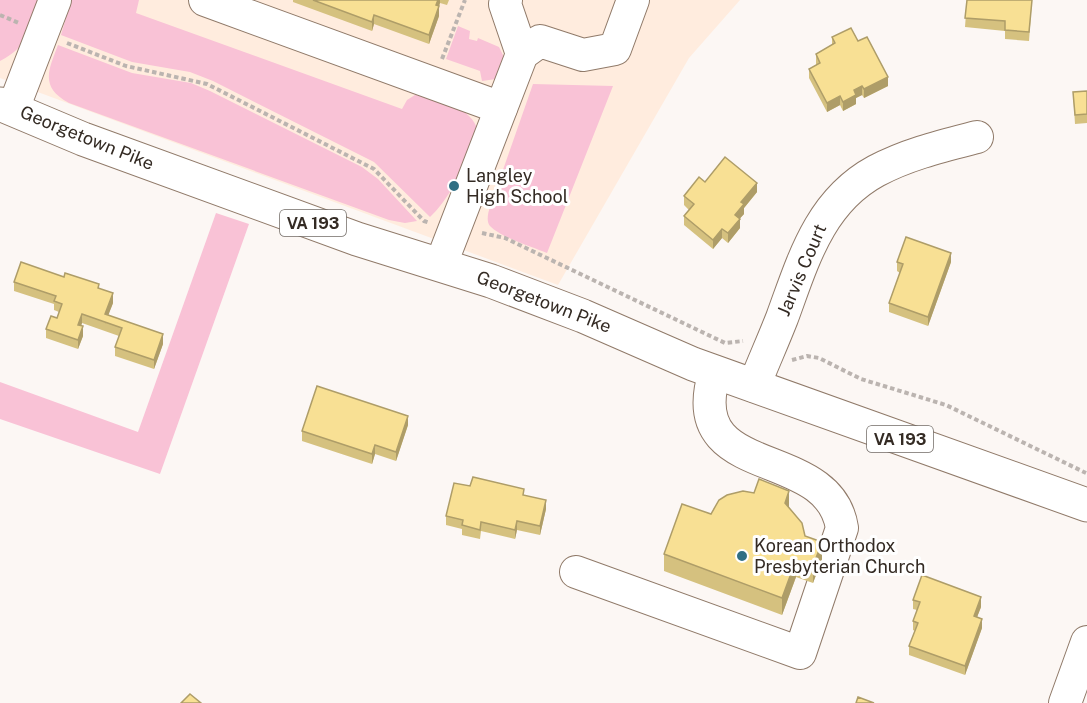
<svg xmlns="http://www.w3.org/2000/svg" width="1087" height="703" viewBox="0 0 1087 703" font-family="'Public Sans',sans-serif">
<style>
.built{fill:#ffecde}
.green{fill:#f9c2d6}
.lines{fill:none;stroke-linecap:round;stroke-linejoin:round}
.minor-casing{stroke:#907a69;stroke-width:34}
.major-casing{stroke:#907a69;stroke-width:35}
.path{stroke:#bbb4b0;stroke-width:4;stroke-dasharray:4.5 3;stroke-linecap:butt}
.minor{stroke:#fff;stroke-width:32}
.major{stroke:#fff;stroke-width:33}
.wall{fill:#d5c17f}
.shaded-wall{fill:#ae9d68}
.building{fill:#f8e094;stroke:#ae9d68;stroke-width:1.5}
.poi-dot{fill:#306f84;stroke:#fff;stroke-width:2}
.labels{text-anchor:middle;stroke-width:6;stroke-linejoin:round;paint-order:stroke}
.shield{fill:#fff;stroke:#716b66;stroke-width:1.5}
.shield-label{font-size:16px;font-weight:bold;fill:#342b24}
.street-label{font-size:18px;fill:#342b24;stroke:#fff}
.poi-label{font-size:18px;fill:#342b24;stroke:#fff;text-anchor:start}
</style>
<rect width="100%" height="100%" fill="#fcf7f4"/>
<!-- built -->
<path class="built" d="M0,0H740L689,58L558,285L0,78Z"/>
<!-- green -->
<g class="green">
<path d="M0,0H41C31,29 29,46 0,61Z"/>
<path d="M71,0H139L136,13L402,109L407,100L415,95C433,96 469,107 476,126C482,145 445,205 430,217L374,162L213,81L190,72L132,62L61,35Z"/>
<path d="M458,26L470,31L469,39L477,41L478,38L499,47L505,59L496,79L482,81L480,71L446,59Z"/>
<path d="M58,45L132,73L191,83L210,91L362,167L378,179L417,221L405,223L389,220L69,103C40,87 48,71 58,45Z"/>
<path d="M533,84L613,86L547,253C533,247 500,237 490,226C486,221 488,213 490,207Z"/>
<path d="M216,213L249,224L160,474L0,419V382L138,432Z"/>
</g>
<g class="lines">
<!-- minor casing -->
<g class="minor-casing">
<g id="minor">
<path d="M205,0L501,108"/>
<path d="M506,0L505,4L522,54"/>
<path d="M13,109L55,0"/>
<path d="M441,264L522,54L540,41L583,55L615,49L633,0"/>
<path d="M754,386C763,363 773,341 782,318C803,261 819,202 876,171C908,154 942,146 977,137"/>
<path d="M576,572L800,653L842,528C829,442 679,484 715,372"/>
<path d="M1065,703L1087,642"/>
</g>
</g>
<!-- major casing -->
<g class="major-casing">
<path id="major" d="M0,104L83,139L357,239L491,281L583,316L693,364L1087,505"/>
</g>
<!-- path -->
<g class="path">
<path d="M0,15L19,23"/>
<path d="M67,43L126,66L207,84L374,169L424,221L430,223"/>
<path d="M442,59L465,0"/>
<path d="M482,233L505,238L725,343L743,341"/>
<path d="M792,360L807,356L819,358L861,379L946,405L1086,473"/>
</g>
<!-- minor -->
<use href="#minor" class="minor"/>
<!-- major -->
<use href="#major" class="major"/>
</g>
<!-- wall -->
<g class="wall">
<path d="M293,0H449L447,5L440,3L439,6V16L429,44L374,24L372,31L293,2Z"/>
<path d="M967,0H1032L1029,41L1005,39V31L965,27Z"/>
<path d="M832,37L858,41L888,86L864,98L862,95L856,98V104L843,111L840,105L827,112L809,78V69L816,65V54L832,45Z"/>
<path d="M1087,91V123L1075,124L1073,92Z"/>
<path d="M705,182L757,192L744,208V214L740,218V228L728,243L722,238L713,249L684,225V216L689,210L684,205V196Z"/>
<path d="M897,262H951L928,326L889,312V303L900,273L897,271Z"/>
<path d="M14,282L99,289L113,303L108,315L163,344L154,369L115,356V347L119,336L82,323L81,326L83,336L78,349L46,338V329L57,318L59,312L54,310V304L14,291Z"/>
<path d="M408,425L396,461L375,454L372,464L302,441V431Z"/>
<path d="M470,486L524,495L546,509L540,535L517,530L515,539L481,531L480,539L462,535V529L446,525V516Z"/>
<path d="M789,508L805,536L822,559L813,583L796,577L782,615L664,571V554L711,514Z"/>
<path d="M913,600L981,607L977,617L982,628L965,675L909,655V646L915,631L913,630V621L917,610L913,609Z"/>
</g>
<!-- shaded-wall -->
<g class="shaded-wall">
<path d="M438,0H440V3L436,14V5Z"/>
<path d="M439,6V16L429,44V35Z"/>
<path d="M374,15V24L372,31V22Z"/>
<path d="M888,77V86L864,98V89Z"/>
<path d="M862,86V95L856,98V104L843,111V102L854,90Z"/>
<path d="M840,96V105L827,112V103Z"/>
<path d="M757,183V192L744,208V214L735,224V215L741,202Z"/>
<path d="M740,219V228L728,243V233Z"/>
<path d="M722,229V238L713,249V240Z"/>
<path d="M951,253V262L928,326V317Z"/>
<path d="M113,293V303L105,324V314Z"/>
<path d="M82,314V323L78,334V325Z"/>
<path d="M83,326V336L78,349V340Z"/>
<path d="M163,334V344L154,369V360Z"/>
<path d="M408,416V425L396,461V452Z"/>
<path d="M375,445V454L372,464V454Z"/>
<path d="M789,491V508L785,520V503Z"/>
<path d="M546,500V509L540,535V526Z"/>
<path d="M517,521V530L515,539V530Z"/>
<path d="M822,542V559L813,583V566Z"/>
<path d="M796,560V577L782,615V598Z"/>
<path d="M981,597V607L974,625V616Z"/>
<path d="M982,619V628L965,675V666Z"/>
</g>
<!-- building -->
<g class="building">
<path d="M313,0H438L436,5L439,6L429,35L374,15L372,22Z"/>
<path d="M967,0H1032L1029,32L1005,30V21L965,18Z"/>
<path d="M851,28L858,41L867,37L888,77L864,89L862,86L854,90L856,95L843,102L840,96L827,103L809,69L820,63L816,54L835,43L832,37Z"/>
<path d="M1087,91V114L1075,115L1073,92Z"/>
<path d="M725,157L757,183L741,202L744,204L735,215L740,219L728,233L722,229L713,240L684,216L694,204L684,196L699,177L705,182Z"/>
<path d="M906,237L951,253L928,317L889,303L903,264L897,262Z"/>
<path d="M21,262L64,277L65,273L99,284L98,288L113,293L105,314L163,334L154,360L115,347L122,328L82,314L78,325L83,326L78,340L46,329L51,316L57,318L62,304L54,301L56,296L14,282Z"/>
<path d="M317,386L408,416L396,452L375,445L372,454L302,431Z"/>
<path d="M473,477L524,489L523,495L546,500L540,526L517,521L515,530L481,522L480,530L462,525L463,520L446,516L454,483L470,486Z"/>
<path d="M759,479L789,491L785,503L802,523L805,536L822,542L813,566L796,560L782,598L664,554L682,504L711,514L719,500L727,495L743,491L754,493Z"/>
<path d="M922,575L981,597L974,616L982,619L965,666L909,646L918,623L913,621L920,602L913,600Z"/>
<path d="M190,694L201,703H181Z"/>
<path d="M858,697L874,703H856Z"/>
</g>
<!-- markers -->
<g class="poi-dot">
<circle cx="454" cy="186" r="6"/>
<circle cx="742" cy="556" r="6"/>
</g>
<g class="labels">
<!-- shield labels -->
<g class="shield">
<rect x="280" y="210" width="66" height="26" rx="4.5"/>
<rect x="867" y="426" width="66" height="26" rx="4.5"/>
</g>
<g class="shield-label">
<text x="313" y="229">VA 193</text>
<text x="900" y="445">VA 193</text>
</g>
<!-- street labels -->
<g class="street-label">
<text transform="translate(87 138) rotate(22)" y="6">Georgetown Pike</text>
<text transform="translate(802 270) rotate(-67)" y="6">Jarvis Court</text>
<text transform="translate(544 302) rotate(21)" y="6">Georgetown Pike</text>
</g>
<!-- poi labels -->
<g class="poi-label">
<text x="466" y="182">Langley<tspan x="466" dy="21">High School</tspan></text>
<text x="754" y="552">Korean Orthodox<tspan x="754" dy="21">Presbyterian Church</tspan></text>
</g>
</g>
</svg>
